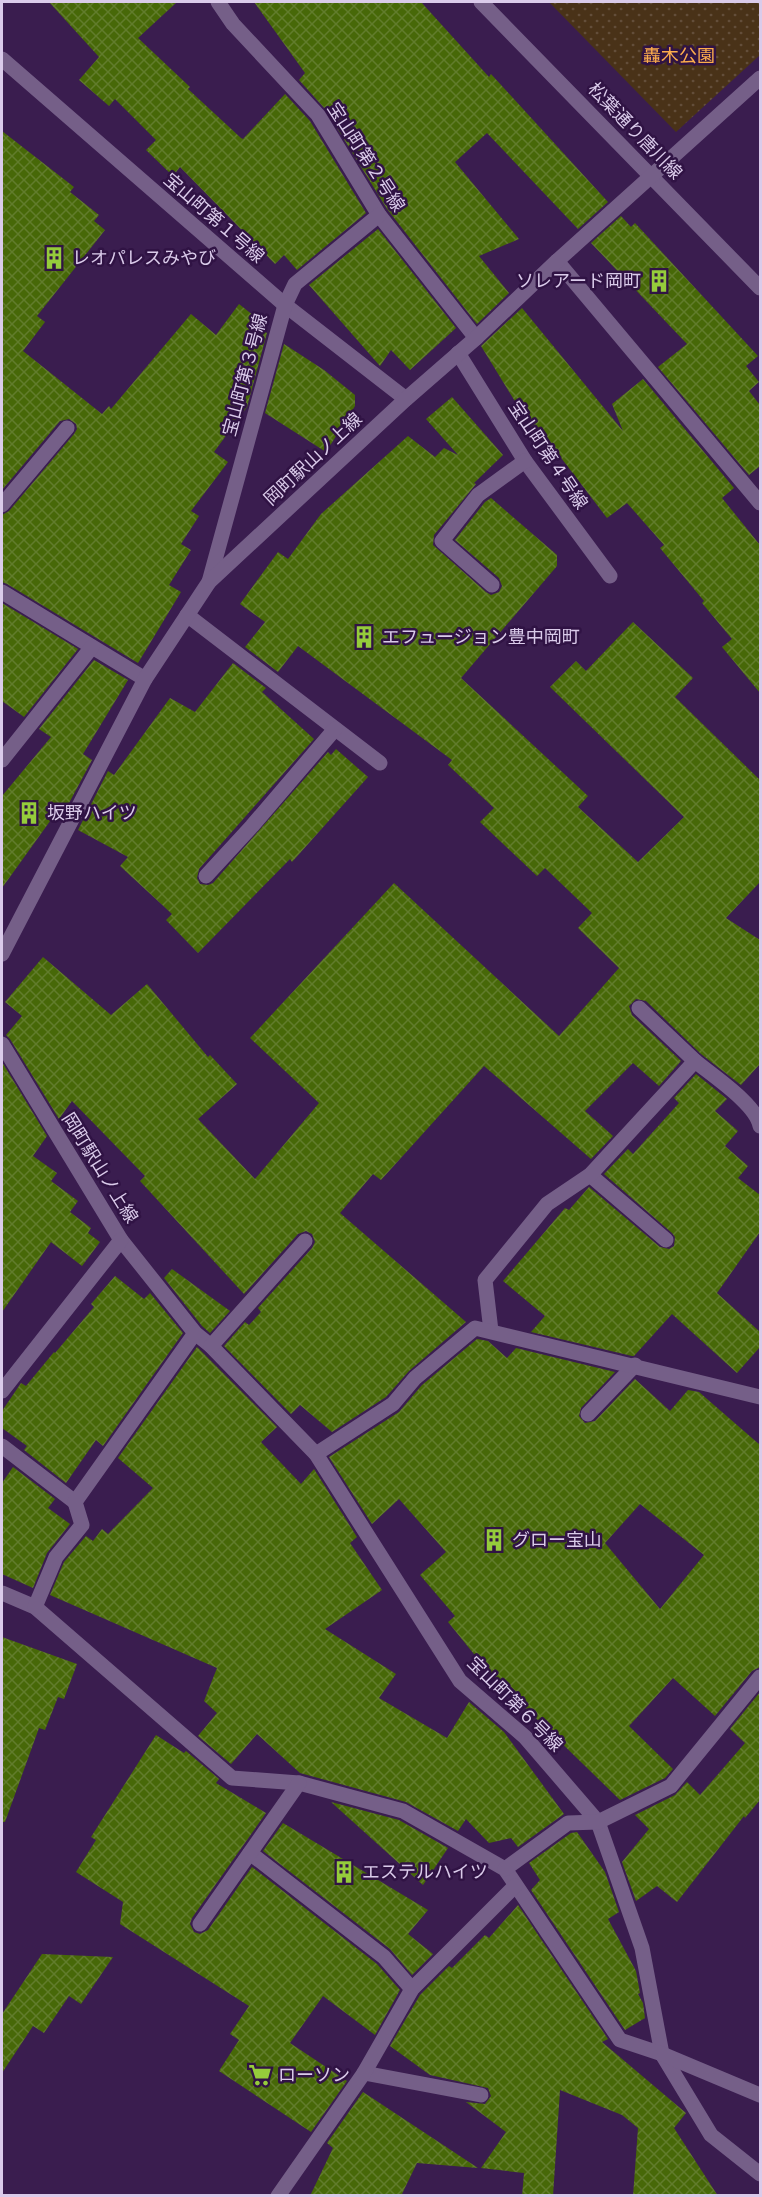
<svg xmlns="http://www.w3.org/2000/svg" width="762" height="2197" viewBox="0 0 762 2197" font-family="'Titillium Web','Noto Sans JP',sans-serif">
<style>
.green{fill:url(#green-dots)}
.building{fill:url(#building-cross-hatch);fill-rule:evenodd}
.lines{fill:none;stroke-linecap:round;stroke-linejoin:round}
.minor{stroke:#755f88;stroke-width:15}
.labels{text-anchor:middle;stroke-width:5;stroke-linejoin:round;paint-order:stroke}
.park-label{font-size:18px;fill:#fcad4c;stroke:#301344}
.street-label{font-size:18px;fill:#dacbea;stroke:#301344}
.poi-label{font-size:18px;fill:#dacbea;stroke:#301344;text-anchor:start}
</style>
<defs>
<pattern id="green-dots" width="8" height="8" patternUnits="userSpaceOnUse" patternTransform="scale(1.5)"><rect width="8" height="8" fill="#493218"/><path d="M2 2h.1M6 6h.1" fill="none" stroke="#634e3a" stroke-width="1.8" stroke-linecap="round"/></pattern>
<pattern id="building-cross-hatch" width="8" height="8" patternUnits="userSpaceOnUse" patternTransform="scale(1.5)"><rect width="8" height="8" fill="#476808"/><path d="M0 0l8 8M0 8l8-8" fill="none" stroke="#617c2c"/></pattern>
</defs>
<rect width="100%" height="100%" fill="#3a1d4f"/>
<!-- green -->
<path class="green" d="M549,2H760V55L676,132Z"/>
<!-- building -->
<g class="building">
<path d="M49,2H177L138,38L190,87L188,89L241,138L243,139L285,94L310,121L366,213L297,270L284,255L275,264L180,167L173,176L146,150L156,140L115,99L109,106L79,80L99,57Z"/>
<path d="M254,2H421L489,77L491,74L608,202L578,229L487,133L455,162L519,239L479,256L509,293L477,324L387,209L326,110L299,80L305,73Z"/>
<path d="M2,131L74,187L70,192L99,215L94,221L105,230L37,316L45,322L23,351L102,414L109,406L111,409L191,314L216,335L239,304L258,319V327L267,333L247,407L214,452L228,462L191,511L199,516L181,544L191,550L169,585L181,592L138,663L7,584L2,582V515L9,511L74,434L77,429L76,424L69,419L60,421L2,490Z"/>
<path d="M621,216L631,227L635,223L758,356L746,366L759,382L749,391L760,405V466L749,475L658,367L687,344L591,243Z"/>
<path d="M378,229L456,328L410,370L391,350L380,366L309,285Z"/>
<path d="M522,308L623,431L612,404L643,379L734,488L722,498L760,545V693L722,647L732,639L702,603L704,601L660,548L664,545L627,503L607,518L536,425L532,429L481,346Z"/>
<path d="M284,344L324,370L355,395V406L326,452L265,413Z"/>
<path d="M452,397L503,455L474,483L476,484L434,535L433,545L486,592L491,595L499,592L502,586L499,578L455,540L485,502L491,498L557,555V566L461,678L588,796L578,807L638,862L684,817L550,687L576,661L586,671L633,622L693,678L675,697L760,780V882L726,918L760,940V1064L741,1085L701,1054L646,1001L636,999L629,1006L632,1015L681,1061L659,1086L633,1063L585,1111L613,1136L591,1159L484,1066L381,1180L373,1174L340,1213L466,1322L409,1371L386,1397L332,1432L300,1405L291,1414L224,1346L245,1322L249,1325L261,1312L258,1308L312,1248L315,1242L312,1234L306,1231L298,1234L244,1294L140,1181L145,1176L72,1101L59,1119L10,1039L6,1035L22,1016L5,1002L43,957L111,1015L147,984L208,1057L210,1055L237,1084L198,1119L255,1179L319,1103L250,1038L394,883L559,1036L619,968L578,928L592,913L545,868L537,876L480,822L494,808L448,765L452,760L298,646L278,672L245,647L265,622L240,604L278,552L288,559L321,514L408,436L435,457L444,448L458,455L426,419Z"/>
<path d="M2,603L78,649L24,717L2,701Z"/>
<path d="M94,660L128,680L83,754L92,760L60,820L53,817L2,888V796L51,737L39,729Z"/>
<path d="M233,663L266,688L262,692L314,739L199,869L197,878L200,884L208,885L213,883L328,752L331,755L336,749L368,777L292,862L290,859L198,953L166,920L172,914L120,866L128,857L78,830L108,771L114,775L170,698L195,712Z"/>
<path d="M2,1062L47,1136L33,1156L57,1173L51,1181L78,1201L70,1212L91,1228L88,1233L100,1242L82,1266L51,1242L2,1312Z"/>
<path d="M696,1074L727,1099L715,1111L738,1131L725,1146L748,1166L738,1178L760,1195V1232L717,1293L760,1332V1347L737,1373L672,1314L634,1356H632L531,1332L545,1316L503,1281L565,1208L569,1210L589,1187L660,1247L669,1249L674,1246L675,1237L672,1233L604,1174L628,1149L633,1154L679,1103L674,1098Z"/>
<path d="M172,1269L230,1311L210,1333L202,1326L164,1278Z"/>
<path d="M115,1276L144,1299L150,1293L183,1333L103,1446L96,1440L66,1483L24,1450L27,1446L2,1428V1411L21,1383L26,1386L54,1352L55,1353L94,1307L91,1304Z"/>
<path d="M477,1339L488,1341L507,1358L516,1348L615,1372L581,1408L579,1416L585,1423L595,1421L635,1379L670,1411L688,1390L699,1392L760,1445V1667L752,1671L715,1716L673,1678L629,1726L673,1769L665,1778L620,1800L476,1660L478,1659L448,1622L455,1616L420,1575L446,1552L399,1499L372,1524L329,1457L399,1412L422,1385ZM640,1504L704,1555L660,1609L605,1543Z"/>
<path d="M197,1347L277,1427L261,1442L301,1484L314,1469L357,1537L350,1543L382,1590L325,1629L396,1674L379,1698L447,1738L469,1702L504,1732L564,1814L518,1847L511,1838L489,1843L466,1819L458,1831L406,1802L300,1773L257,1734L231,1764L198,1736L217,1713L204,1701L217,1668L50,1595L64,1562L86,1536L93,1541L102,1529L108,1534L153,1488L118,1458Z"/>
<path d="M13,1467L55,1499L48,1508L70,1524L47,1553L33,1588L2,1574V1483Z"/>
<path d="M2,1637L77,1664L64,1699L58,1697L45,1730L39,1728L5,1822H2Z"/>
<path d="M760,1692V1800L745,1818L744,1816L677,1902L657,1886L636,1901L622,1862L649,1829L635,1815L675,1795L687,1782L700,1795L745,1743L730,1729Z"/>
<path d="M156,1735L184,1753L186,1751L219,1779L216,1783L266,1813L192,1918L190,1924L194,1932L200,1934L208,1930L252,1867L377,1964L400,1990L375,2035L323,1996L290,2043L347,2081L311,2132L219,2071L239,2040L230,2034L249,2006L120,1924L123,1902L76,1872L96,1840L91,1837Z"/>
<path d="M331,1802L399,1820L448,1848L423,1885Z"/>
<path d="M283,1823L428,1910L408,1934L433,1954L412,1975L390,1949L263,1851Z"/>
<path d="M577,1832L605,1872L619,1912L608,1919L636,1971L640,1993L638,1994L643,2003L645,2018L625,2030L531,1890L540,1880L529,1863L571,1833Z"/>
<path d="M518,1905L608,2039L602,2042L686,2113L674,2128L718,2196H633L638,2128L622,2115L560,2090L553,2196H522L524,2173L481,2168L506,2132L466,2102L485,2104L491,2096L488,2088L430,2075L390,2046L420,1995L449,1966L452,1968L485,1935L489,1938Z"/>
<path d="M42,1954L113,1957L81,2004L69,1996L44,2033L33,2026L2,2073V2014Z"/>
<path d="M363,2092L478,2168L417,2163L401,2196H310L333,2148L327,2143Z"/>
</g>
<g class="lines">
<!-- minor -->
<g class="minor">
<path d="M218,2L233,24L318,115L379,215L476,338"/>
<path d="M481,2L760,288"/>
<path d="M2,59L285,305L406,399"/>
<path d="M557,261L760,503"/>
<path d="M458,353L525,461L610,576"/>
<path d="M2,505L67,428"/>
<path d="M209,582L285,305L295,284L379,215"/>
<path d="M492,585L442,541L478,495L525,461"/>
<path d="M2,592L145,679"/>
<path d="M187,615L380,763"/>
<path d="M2,760L92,647"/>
<path d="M206,876L252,826L335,729"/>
<path d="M2,954L145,679L209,582L406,399L476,338L557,261L760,78"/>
<path d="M639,1008L695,1061"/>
<path d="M2,1044L121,1240L195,1333L211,1346L316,1454L460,1681L525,1737L598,1822L642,1948L662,2054L711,2135L760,2174"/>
<path d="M590,1175L666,1240"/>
<path d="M491,1331L485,1280L547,1204L590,1175L695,1061C713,1076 756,1104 760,1126"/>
<path d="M211,1346L305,1241"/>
<path d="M2,1391L121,1240"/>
<path d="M588,1414L635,1365"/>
<path d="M2,1446L75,1502"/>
<path d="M316,1454L393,1404L415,1378L475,1328L760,1397"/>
<path d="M2,1593L35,1607L232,1778L299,1783L403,1811L505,1869L620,2040L662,2054L760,2095"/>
<path d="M35,1607L56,1557L82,1525L75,1502L195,1333"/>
<path d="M250,1853L384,1957L412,1989"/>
<path d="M505,1869L568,1823L598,1822L671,1786L760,1677"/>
<path d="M200,1924L299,1783"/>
<path d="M364,2073L481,2095"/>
<path d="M278,2196L364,2073L412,1989L515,1886"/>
</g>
</g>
<!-- icons -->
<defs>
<g id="building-bare" transform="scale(1.8)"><path d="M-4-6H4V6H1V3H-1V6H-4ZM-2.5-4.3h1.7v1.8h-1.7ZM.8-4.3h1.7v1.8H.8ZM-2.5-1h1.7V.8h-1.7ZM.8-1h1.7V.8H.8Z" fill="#95cc3b" stroke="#301344" stroke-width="2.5" paint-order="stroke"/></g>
<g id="supermarket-bare" transform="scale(1.8)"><path d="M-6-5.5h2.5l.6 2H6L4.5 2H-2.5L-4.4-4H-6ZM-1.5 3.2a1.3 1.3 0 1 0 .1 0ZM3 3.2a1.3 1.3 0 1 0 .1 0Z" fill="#95cc3b" stroke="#301344" stroke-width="2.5" paint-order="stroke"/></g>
</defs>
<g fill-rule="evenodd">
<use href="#building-bare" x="54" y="258"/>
<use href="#building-bare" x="659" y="281"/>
<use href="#building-bare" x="364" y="637"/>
<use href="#building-bare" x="29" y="813"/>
<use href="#building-bare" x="494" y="1540"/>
<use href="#building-bare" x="344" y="1872"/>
<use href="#supermarket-bare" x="260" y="2075"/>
</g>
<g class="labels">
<!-- park labels -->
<g class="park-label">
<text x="679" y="62">轟木公園</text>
</g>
<!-- street labels -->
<g class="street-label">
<text transform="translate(635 131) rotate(46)" y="6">松葉通り唐川線</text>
<text transform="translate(366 157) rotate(57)" y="6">宝山町第２号線</text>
<text transform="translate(214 218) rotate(41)" y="6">宝山町第１号線</text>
<text transform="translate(245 375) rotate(-75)" y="6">宝山町第３号線</text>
<text transform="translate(548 455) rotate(56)" y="6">宝山町第４号線</text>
<text transform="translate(313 459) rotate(-43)" y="6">岡町駅山ノ上線</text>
<text transform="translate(100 1168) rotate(58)" y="6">岡町駅山ノ上線</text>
<text transform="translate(515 1704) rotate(45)" y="6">宝山町第６号線</text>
</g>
<!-- poi labels -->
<g class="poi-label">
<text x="72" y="264">レオパレスみやび</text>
<text x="641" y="287" text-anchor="end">ソレアード岡町</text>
<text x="382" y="643">エフュージョン豊中岡町</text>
<text x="47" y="819">坂野ハイツ</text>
<text x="512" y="1546">グロー宝山</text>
<text x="362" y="1878">エステルハイツ</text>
<text x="278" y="2081">ローソン</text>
</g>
</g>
<!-- border -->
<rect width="762" height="2197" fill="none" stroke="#dacbea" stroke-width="6"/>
</svg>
